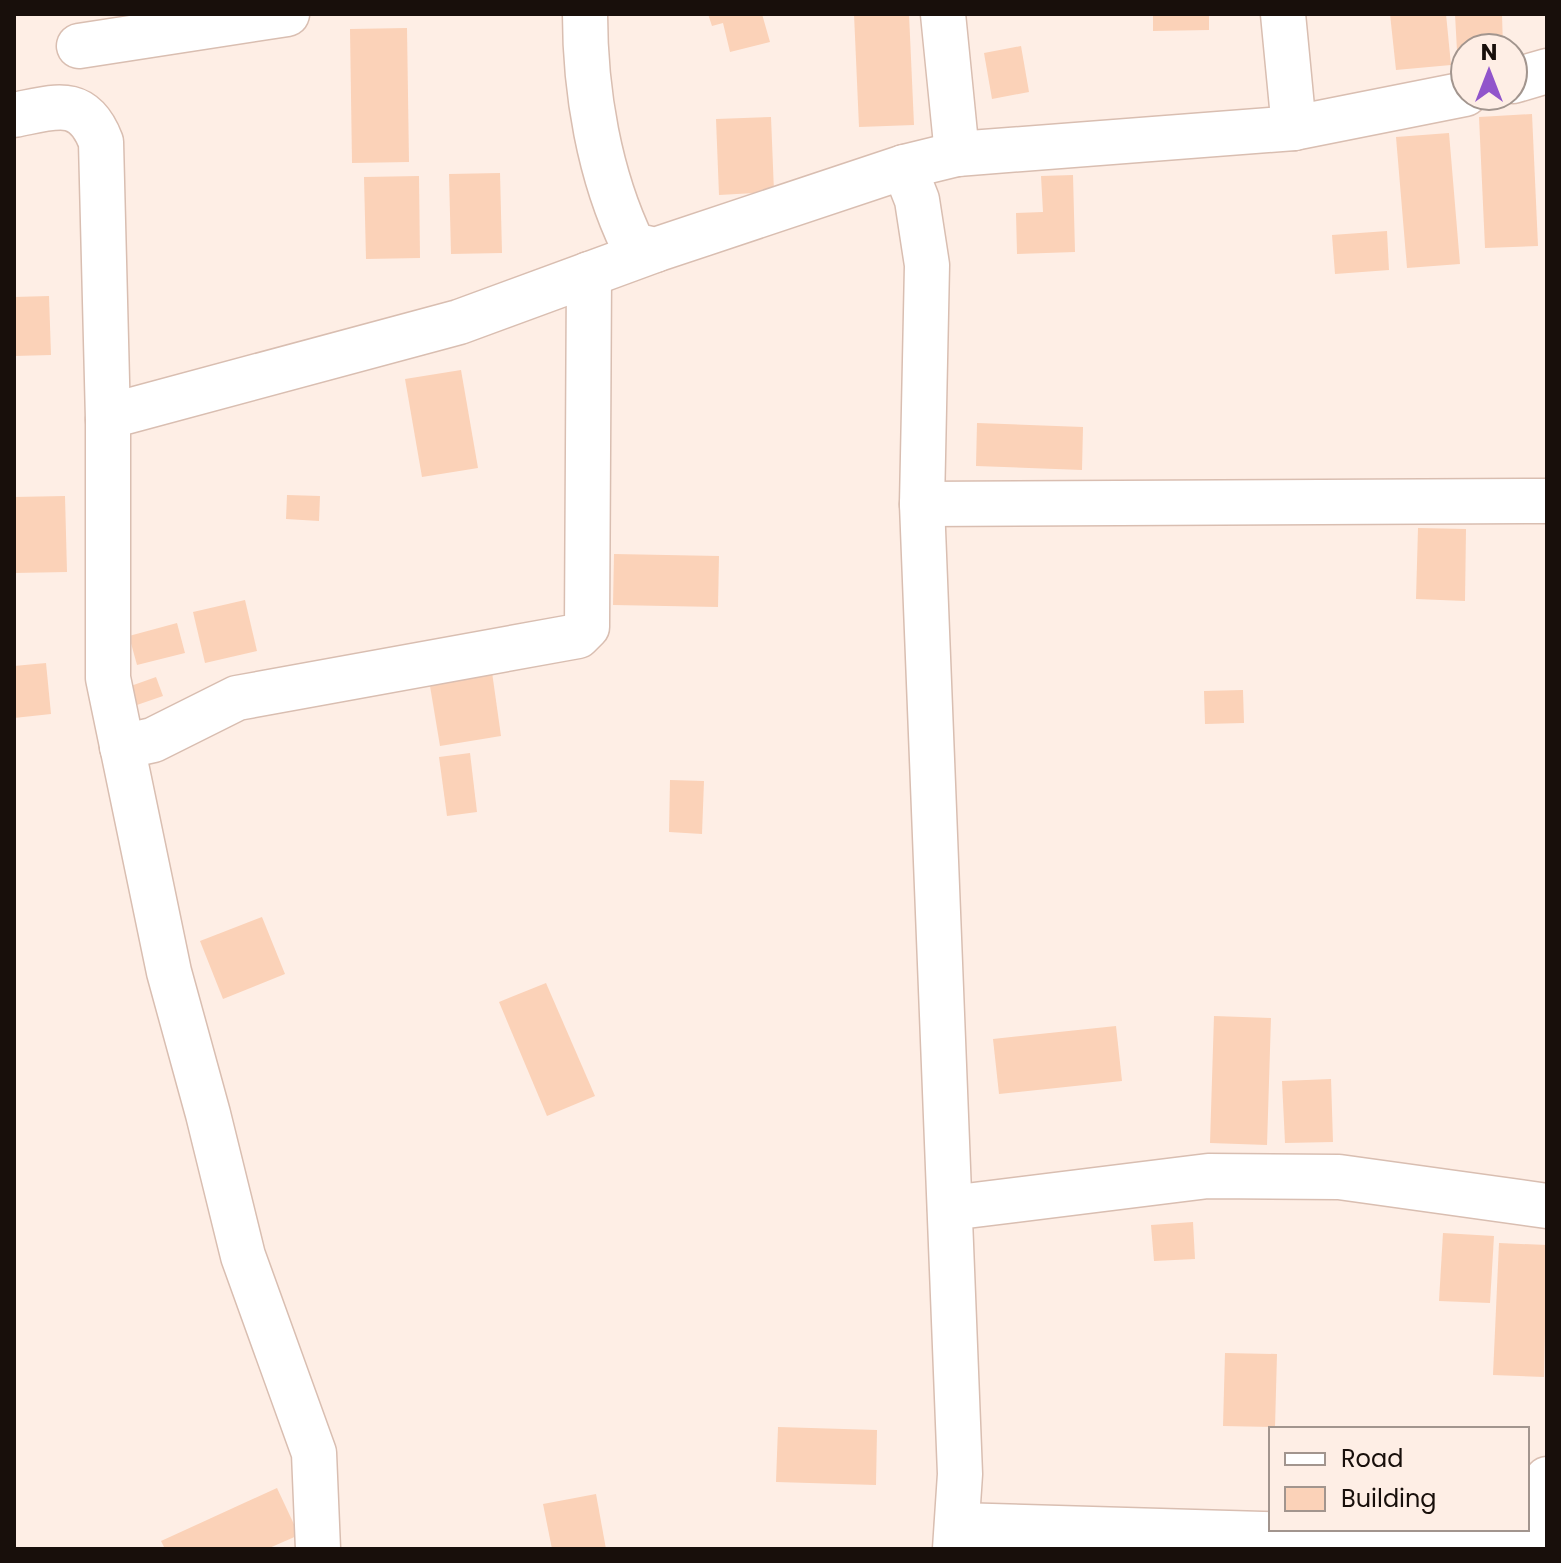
<svg xmlns="http://www.w3.org/2000/svg" width="1561" height="1563" viewBox="0 0 1561 1563" font-family="Poppins,sans-serif">
<style>
.building{fill:#fbd2b8}
.lines{fill:none;stroke-linecap:round;stroke-linejoin:round}
.minor-casing{stroke:#d9beb1;stroke-width:47}
.minor{stroke:#fff;stroke-width:44}
</style>
<rect width="100%" height="100%" fill="#feeee5"/>
<!-- building -->
<g class="building">
<path d="M708,14H762L770,42L730,52L723,23L712,26Z"/>
<path d="M854,14H909L914,125L859,127Z"/>
<path d="M1153,14H1209V30L1153,31Z"/>
<path d="M1390,14H1446L1451,65L1396,70Z"/>
<path d="M1455,14H1502L1503,48H1465V50L1457,51Z"/>
<path d="M407,28L409,162L352,163L350,29Z"/>
<path d="M1021,46L1029,92L992,99L984,53Z"/>
<path d="M1532,114L1538,246L1485,248L1479,117Z"/>
<path d="M771,117L774,192L719,195L716,119Z"/>
<path d="M1449,133L1460,264L1407,268L1396,137Z"/>
<path d="M500,173L502,253L451,254L449,174Z"/>
<path d="M1073,175L1075,252L1017,254L1016,213L1043,212L1041,176Z"/>
<path d="M419,176L420,258L366,259L364,177Z"/>
<path d="M1387,231L1389,270L1335,274L1332,235Z"/>
<path d="M49,296L51,355L14,356V297Z"/>
<path d="M461,370L478,468L422,477L405,379Z"/>
<path d="M977,423L1083,427L1082,470L976,466Z"/>
<path d="M287,495L320,496L319,521L286,519Z"/>
<path d="M65,496L67,572L14,573V497Z"/>
<path d="M1418,528L1466,529L1465,601L1416,599Z"/>
<path d="M614,554L719,556L718,607L613,605Z"/>
<path d="M245,600L257,651L205,663L193,612Z"/>
<path d="M177,623L185,653L137,665L129,636Z"/>
<path d="M46,663L51,714L14,718V666Z"/>
<path d="M491,665L501,736L440,746L428,674Z"/>
<path d="M156,677L163,696L134,706L128,687Z"/>
<path d="M1243,690L1244,723L1205,724L1204,691Z"/>
<path d="M470,753L477,812L447,816L439,757Z"/>
<path d="M670,780L704,781L702,834L669,832Z"/>
<path d="M262,917L285,974L223,999L200,941Z"/>
<path d="M546,983L595,1096L547,1116L499,1002Z"/>
<path d="M1214,1016L1271,1018L1267,1145L1210,1143Z"/>
<path d="M1116,1026L1122,1081L999,1094L993,1039Z"/>
<path d="M1331,1079L1333,1142L1285,1143L1282,1081Z"/>
<path d="M1193,1222L1195,1259L1154,1261L1151,1225Z"/>
<path d="M1443,1233L1494,1236L1490,1303L1439,1301Z"/>
<path d="M1499,1243L1547,1245L1544,1377L1493,1375Z"/>
<path d="M1225,1353L1277,1354L1275,1427L1223,1426Z"/>
<path d="M778,1427L877,1430L876,1485L776,1482Z"/>
<path d="M277,1488L299,1535L267,1549H165L161,1541Z"/>
<path d="M596,1494L606,1549H552L543,1504Z"/>
</g>
<g class="lines">
<!-- minor casing -->
<g class="minor-casing">
<g id="minor">
<path d="M585,14C585,91 599,175 633,245L655,250L904,167L957,154L1294,128L1465,94"/>
<path d="M943,14L957,154"/>
<path d="M1283,14L1294,128"/>
<path d="M79,46L287,14"/>
<path d="M1513,81L1547,71"/>
<path d="M14,115C55,107 83,95 101,142L108,420"/>
<path d="M904,167L917,200L927,265L922,504L960,1474L955,1549"/>
<path d="M922,504L1547,501"/>
<path d="M122,747L153,740L237,698L578,636L587,627L589,274"/>
<path d="M950,1208L1208,1176L1339,1177L1547,1206"/>
<path d="M957,1525L1537,1542"/>
<path d="M318,1549L314,1453L243,1256L208,1114L169,972L108,678V420L121,413L459,322L655,250"/>
<path d="M1537,1549L1547,1479"/>
</g>
</g>
<!-- minor -->
<use href="#minor" class="minor"/>
</g>
<!-- border -->
<rect width="1561" height="1563" fill="none" stroke="#180f0b" stroke-width="32"/>
<!-- legend -->
<rect x="1269" y="1427" width="260" height="104" fill="#feeee5" stroke="#a2958e" stroke-width="2"/>
<rect x="1285" y="1453" width="40" height="12" fill="#ffffff" stroke="#a2958e" stroke-width="2"/>
<text x="1341" y="1467" font-size="24" fill="#180f0b">Road</text>
<rect x="1285" y="1487" width="40" height="24" fill="#fbd2b8" stroke="#a2958e" stroke-width="2"/>
<text x="1341" y="1507" font-size="24" fill="#180f0b">Building</text>
<!-- north arrow -->
<g transform="translate(1489 72)"><circle r="38" fill="#feeee5" stroke="#a2958e" stroke-width="2"/>
<path d="M0-6L14 30L0 20L-14 30Z" fill="#9155cb"/>
<text y="-12" font-size="22" font-weight="bold" text-anchor="middle" fill="#180f0b">N</text>
</g>
</svg>
